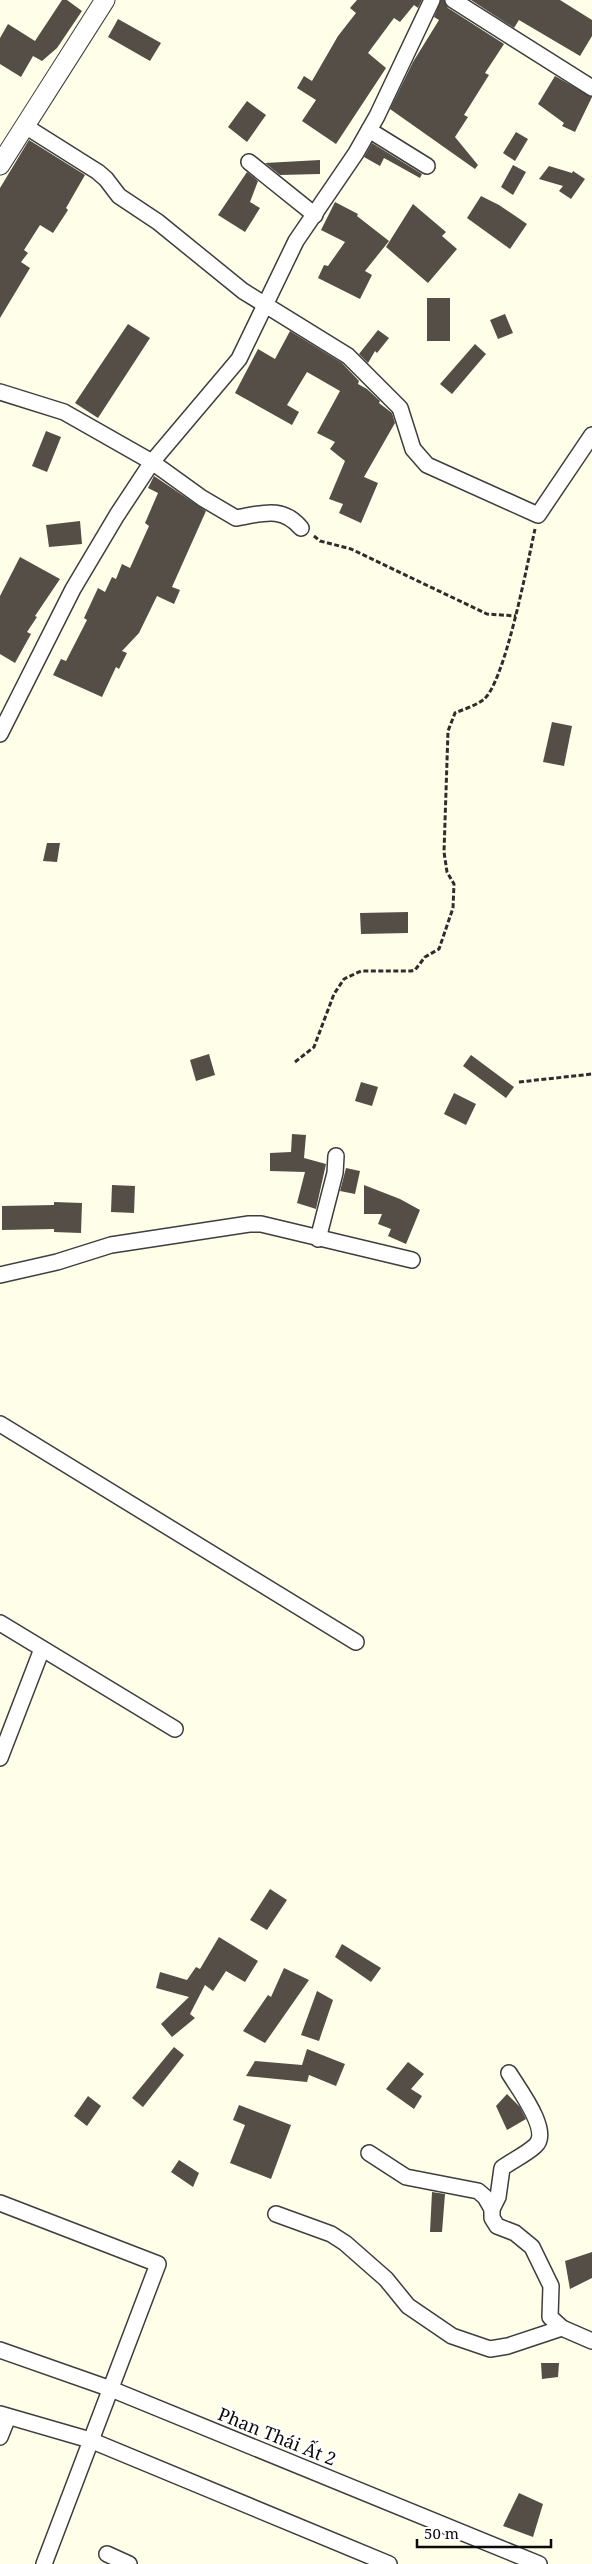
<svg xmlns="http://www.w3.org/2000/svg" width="592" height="2564" viewBox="0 0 592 2564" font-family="'Noto Serif',serif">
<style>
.building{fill:#544e46}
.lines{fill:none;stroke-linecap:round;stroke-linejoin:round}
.minor-casing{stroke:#3e3e3e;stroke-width:18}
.tertiary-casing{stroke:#3e3e3e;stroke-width:21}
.path{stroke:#2d2d2d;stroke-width:3;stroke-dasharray:5 2.5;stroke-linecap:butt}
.minor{stroke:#fff;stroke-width:15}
.tertiary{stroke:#fff;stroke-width:19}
.labels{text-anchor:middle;stroke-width:5;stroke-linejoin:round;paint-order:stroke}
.street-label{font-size:18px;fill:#0b0b0b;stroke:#fff}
</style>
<rect width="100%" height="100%" fill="#fffee9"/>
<!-- building -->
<g class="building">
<path d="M62,0H67L82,11L57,48L42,61L33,56L21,77L0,64V38L8,24L35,41Z"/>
<path d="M357,0H422L418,8L414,5L400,22L394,18L368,53L386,68L336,144L302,121L316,100L297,88L304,76L312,81L338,36L356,13L350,8Z"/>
<path d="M441,0H444L448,8L504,44L485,73L489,75L464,115L468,117L455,137L478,165L475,169L390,109L413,62L439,20L434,17Z"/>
<path d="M471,0H560L592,20V36L580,56L519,20L514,28Z"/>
<path d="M118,19L161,43L150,61L108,37Z"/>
<path d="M555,76L592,97L575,132L562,126L564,123L538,104Z"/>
<path d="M247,101L266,115L247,142L228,127Z"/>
<path d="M516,132L528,139L515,161L503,153Z"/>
<path d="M29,140L85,175L66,208L68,210L53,233L40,225L24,250L28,253L21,262L30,268L0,318V188Z"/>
<path d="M372,143L422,174L420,178L384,158L380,166L364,157Z"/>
<path d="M320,160V174L280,175L265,163Z"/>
<path d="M513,165L526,172L513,195L501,187Z"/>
<path d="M549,166L572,173L573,171L585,179L571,199L559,191L563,186L539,179Z"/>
<path d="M247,172L258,181L250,202L260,208L245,232L218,215Z"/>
<path d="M481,196L499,205L527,224L510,249L467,218Z"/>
<path d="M335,202L358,214L357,216L389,241L365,271L372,275L360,299L318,278L324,265L328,266L345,242L321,230Z"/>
<path d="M413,204L446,232L442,236L457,249L428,283L386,247Z"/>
<rect x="427" y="298" width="23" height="43"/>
<path d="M505,314L513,333L498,339L490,320Z"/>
<path d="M128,324L150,338L98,418L75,403Z"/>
<path d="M378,330L389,338L377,353L375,351L368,363L359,354Z"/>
<path d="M290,331L342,363L359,381L358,384L367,389L380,401L379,403L392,413L395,423L364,477L378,483L361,523L339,513L343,504L329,499L345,461L330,449L335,442L317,433L340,391L307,372L287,405L299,412L292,425L235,393L258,349L275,359Z"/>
<path d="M475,344L486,354L452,394L440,384Z"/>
<path d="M46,431L61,437L47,472L32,466Z"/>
<path d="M154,476L206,511L172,587L180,590L174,604L157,596L139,633L122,651L127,653L119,669L116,667L102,697L53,675L61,659L66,661L87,620L84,618L98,588L105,592L112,577L116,579L122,564L130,568L149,526L145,523L158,493L148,488Z"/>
<path d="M80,521L82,544L49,547L46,525Z"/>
<path d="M20,557L60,579L35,616L37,617L27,632L31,634L15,663L0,654V596Z"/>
<path d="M552,722L572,726L564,766L543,762Z"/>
<path d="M47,843H60L57,862L43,861Z"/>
<path d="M408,912V933L361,934L360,913Z"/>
<path d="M209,1054L215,1075L196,1081L190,1060Z"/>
<path d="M471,1055L514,1087L506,1098L463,1066Z"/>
<path d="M361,1082L378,1087L372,1106L355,1101Z"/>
<path d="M454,1093L476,1104L466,1125L444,1114Z"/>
<path d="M292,1134L306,1135L304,1158L326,1164L316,1209L297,1203L305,1172L270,1171V1153L291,1152Z"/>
<path d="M346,1168L360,1171L355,1194L340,1191Z"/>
<path d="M112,1185L135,1186L134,1213L111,1212Z"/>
<path d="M364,1185L400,1199L420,1210L406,1244L388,1236L391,1229L378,1224L382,1214H364Z"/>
<path d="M54,1202L82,1203L81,1233L54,1232V1229L2,1230V1206L54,1205Z"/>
<path d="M270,1889L287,1900L267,1930L250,1920Z"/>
<path d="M219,1937L258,1961L245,1982L226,1971L213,1991L205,1985L190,2014L195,2018L172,2037L161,2024L189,1997L156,1988L160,1972L187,1980L196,1967L200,1969Z"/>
<path d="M342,1944L381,1968L371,1982L335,1957Z"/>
<path d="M284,1968L309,1980L265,2043L243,2031L268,1995L271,1997Z"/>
<path d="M317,1991L333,2000L319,2041L301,2035Z"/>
<path d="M174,2047L184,2055L143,2107L132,2098Z"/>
<path d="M307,2049L345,2064L336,2086L309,2075L307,2082L246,2076L255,2061L302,2065Z"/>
<path d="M408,2062L424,2074L411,2089L422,2096L414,2109L386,2089Z"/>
<path d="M507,2094L520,2107L526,2119L507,2130L496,2106Z"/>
<path d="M88,2096L101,2106L87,2126L74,2116Z"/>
<path d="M239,2105L291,2125L271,2179L230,2163L245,2125L233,2120Z"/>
<path d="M179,2160L199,2173L193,2187L171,2172Z"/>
<path d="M432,2192L445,2194L442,2232H430Z"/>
<path d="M592,2252V2278L570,2289L565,2261Z"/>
<path d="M541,2363H559L558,2377L542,2379Z"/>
<path d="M519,2493L543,2504L533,2537L503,2526Z"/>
</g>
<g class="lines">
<!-- minor casing -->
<g class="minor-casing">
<g id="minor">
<path d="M453,0L592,88"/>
<path d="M25,126L98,172L106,179L119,196L158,222L243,291L348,356L400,408L413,449L427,465L538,515L592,435"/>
<path d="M369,130L427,166"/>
<path d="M249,162L315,215"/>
<path d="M0,392L64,412L152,462L202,498L236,518C261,514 282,505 301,528"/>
<path d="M0,734L73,589L117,515L152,462L239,359L296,241L356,153L377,116L432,0"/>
<path d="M318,1239L335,1173L336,1156"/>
<path d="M0,1275L57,1262L111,1245L249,1224H261L412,1260"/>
<path d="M0,1424L356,1642"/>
<path d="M0,1623L175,1729"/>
<path d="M0,1758L42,1649"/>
<path d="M509,2073C518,2088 552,2132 535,2146C525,2155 513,2160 502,2168L498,2197L492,2209V2218L497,2226L515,2233L532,2247L551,2286L550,2317L562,2328L592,2341"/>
<path d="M369,2153L406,2177L478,2191L485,2197L492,2209"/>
<path d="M0,2203L158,2264L44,2564"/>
<path d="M276,2214L331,2234L345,2243L386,2279L408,2306L452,2336L490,2349L508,2346L562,2328"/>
<path d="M0,2350L111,2389L539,2564"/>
<path d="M0,2414L90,2440L389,2564"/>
<path d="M0,2437L8,2417"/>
<path d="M107,2554L129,2564"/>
</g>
</g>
<!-- tertiary casing -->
<g class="tertiary-casing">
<path id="tertiary" d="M0,165L105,0"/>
</g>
<!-- path -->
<g class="path">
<path d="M314,536L320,541L351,549L487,614L516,616"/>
<path d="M295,1062L314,1047L334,994L344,979L361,971H411L415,970L425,957L439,949L453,908L454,884L447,872L444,852L448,731L455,713C464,709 475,706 483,700C505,684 528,560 535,529"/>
<path d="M519,1082L592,1074"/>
</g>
<!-- minor -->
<use href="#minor" class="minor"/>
<!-- tertiary -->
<use href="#tertiary" class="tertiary"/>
</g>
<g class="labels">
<!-- street labels -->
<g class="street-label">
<text transform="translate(277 2437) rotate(22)" y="6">Phan Thái Ất 2</text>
</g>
</g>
<!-- scale -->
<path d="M417 2539v8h134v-8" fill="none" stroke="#0b0b0b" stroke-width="2.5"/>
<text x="424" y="2539" font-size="15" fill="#0b0b0b" stroke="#ffffff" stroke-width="4" paint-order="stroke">50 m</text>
</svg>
